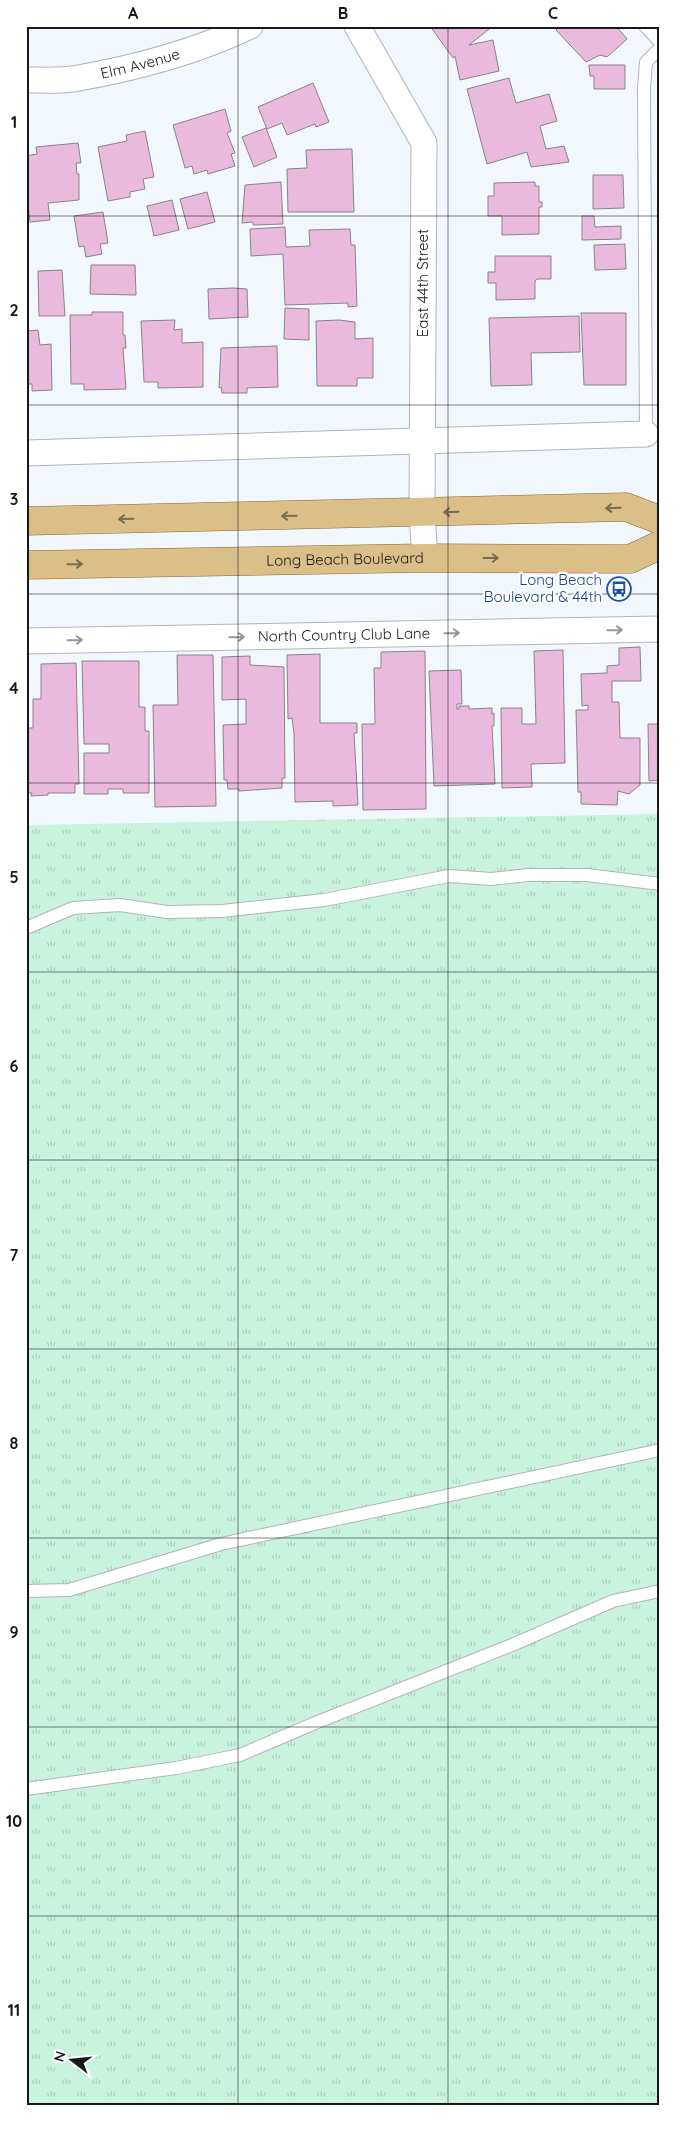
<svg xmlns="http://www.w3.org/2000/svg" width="686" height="2132" viewBox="0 0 686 2132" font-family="Quicksand,sans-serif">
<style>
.grass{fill:url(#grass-tufts)}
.building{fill:#eabade;stroke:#898387}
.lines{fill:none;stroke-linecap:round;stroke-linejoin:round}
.lane-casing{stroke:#b0b5bb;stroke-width:14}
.street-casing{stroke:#b0b5bb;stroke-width:27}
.primary-casing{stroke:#85692e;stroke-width:29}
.lane{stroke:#fff;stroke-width:12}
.street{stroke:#fff;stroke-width:25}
.primary{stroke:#dabf88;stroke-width:28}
.oneway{stroke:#786c51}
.oneway2{stroke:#969798}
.grid{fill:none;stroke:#16181a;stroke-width:1;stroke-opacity:0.55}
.labels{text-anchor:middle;stroke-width:4.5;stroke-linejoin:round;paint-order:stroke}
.street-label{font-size:15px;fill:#16181a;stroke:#fff}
.transit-label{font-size:15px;fill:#164399;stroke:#fff;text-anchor:end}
.neatline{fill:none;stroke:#16181a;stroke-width:2}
.grid-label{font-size:16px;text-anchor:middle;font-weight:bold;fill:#16181a}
</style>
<defs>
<pattern id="grass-tufts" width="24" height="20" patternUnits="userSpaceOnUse" patternTransform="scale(1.25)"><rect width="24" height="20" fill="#c9f3df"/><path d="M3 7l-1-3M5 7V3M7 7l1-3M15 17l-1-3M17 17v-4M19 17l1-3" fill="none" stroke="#acd0bf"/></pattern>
</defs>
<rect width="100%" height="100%" fill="#f1f7fd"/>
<!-- grass -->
<path class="grass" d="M660,814V2106H26V825Z"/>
<!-- building -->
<g class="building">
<path d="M430,26H493L469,45L493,40L499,71L460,80L455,56L453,58Z"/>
<path d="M560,26H616L627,39L607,57L600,55L586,62L556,30Z"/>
<path d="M589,65H625V89H594V76H590Z"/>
<path d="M509,78L516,103L549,94L557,121L540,126L546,149L564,146L569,162L531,167L527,152L487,164L467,89Z"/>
<path d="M313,83L329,122L316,127L315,124L287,135L282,123L267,129L258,107Z"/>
<path d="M225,109L231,131L227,133L235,153L231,154L235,166L208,174L207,170L194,174L192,166L185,168L173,125Z"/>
<path d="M266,128L277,157L254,167L242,137Z"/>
<path d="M145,131L154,177L143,179L145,189L130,192V197L108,201L98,147L127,141L126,135Z"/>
<path d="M78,143L81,163H76L77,174H79V200L48,203L50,220L30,222L28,203H26L28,191L26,156L37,154L36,147Z"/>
<path d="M352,149L354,212H288L287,169L307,168L306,150Z"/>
<path d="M593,175H623L624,208L593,209Z"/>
<path d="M281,182L283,224L253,225V222L242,223L245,185Z"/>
<path d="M535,182V186H539V202H542V207H539V234L502,235V216H488V196H494V183Z"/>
<path d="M207,192L215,222L188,229L180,199Z"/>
<path d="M172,200L179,230L154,236L147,206Z"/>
<path d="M103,212L108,243L100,244L102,254L86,257L84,246L79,247L74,216Z"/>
<path d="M582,216H594L595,227L621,226V239L582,240Z"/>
<path d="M285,227L286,247L310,246L309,230L350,229L351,245H355L357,306L348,307V303L285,305L283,254L251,256L250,229Z"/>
<path d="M625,244L626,269L595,270L594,245Z"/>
<path d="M495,256H551V279H537L535,281V299L496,300V283H488V272H495Z"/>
<path d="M91,265H135L136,295L90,294Z"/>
<path d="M62,270L65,316H39L38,271Z"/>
<path d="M233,288L247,289L248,317L209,319L208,289Z"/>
<path d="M285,308L309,309V340L284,339Z"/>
<path d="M92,312H123V335H125L126,348H123L126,389L84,390V384H71L70,315H92Z"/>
<path d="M581,313H626V385H584Z"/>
<path d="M579,316L580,352L531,353L532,385L491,386L489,318Z"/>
<path d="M175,320L174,330L182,329V343L203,342V387L158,388V382H144L141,321Z"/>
<path d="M339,320L355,322V339L373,338V378H357V386H317L316,321Z"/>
<path d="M38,330L40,345L51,344L52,390L32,391V384H26V334L28,331Z"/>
<path d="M277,346L278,387L247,388V393H222L221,387L219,388L221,348Z"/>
<path d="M640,647L641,681H612V702H619L620,738H640V785L629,794L618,791L617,805L581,804V792H578L576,710H588V705L582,706L581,674L607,673V666L619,665V648Z"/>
<path d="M563,650L565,763L531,764L532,787L502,788L501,708H522V724H536L534,651Z"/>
<path d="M425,651L426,809L363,810L362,724H375L374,668H381V652Z"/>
<path d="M320,654V723H357V733H354L358,805L333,806V801L295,802L294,734L292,718L288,719L287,655Z"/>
<path d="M177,655H213L216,806L155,807L153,705H178Z"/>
<path d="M250,656V665L284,667L285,778H282V788L239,791V789H228L227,780H224L223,725L246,724V699L222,700V657Z"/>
<path d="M82,661H139V707H145V731H149V793H123V789H108V794H84V753H109V744H84Z"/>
<path d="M76,663L79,784H75V793H48V795L31,796L32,793H26V728H33V699H41V664Z"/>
<path d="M461,670L462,704H457V709H459V706H469V709L492,708V714L494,713V726H492L495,784L434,786L429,671Z"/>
<path d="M648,724H660V780L649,781Z"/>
</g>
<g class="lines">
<!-- lane casing -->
<g class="lane-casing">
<g id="lane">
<path d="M645,26L660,42"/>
<path d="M646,434L644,89L646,62L660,48"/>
<path d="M26,928L73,908L120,905L167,912L222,911L324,900L449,876L491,879L528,875H587L660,884"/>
<path d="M26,1591L69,1590L221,1544L660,1450"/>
<path d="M26,1789L176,1768L240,1755L315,1723L512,1645L613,1601L660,1591"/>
</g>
</g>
<!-- street casing -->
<g class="street-casing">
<g id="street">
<path d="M357,26L424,143L422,513L425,558"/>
<path id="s1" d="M26,80C41,80 58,81 73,79C131,69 196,52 250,26"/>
<path d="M26,453L646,434"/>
<path id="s2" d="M26,641L660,629"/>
</g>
</g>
<!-- primary casing -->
<g class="primary-casing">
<g id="primary">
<path d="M26,521L626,507L660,520"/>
<path id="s3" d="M26,565L425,558L630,559L660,545"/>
</g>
</g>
<!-- lane -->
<use href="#lane" class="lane"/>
<!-- street -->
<use href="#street" class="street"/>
<!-- primary -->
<use href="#primary" class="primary"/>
</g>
<!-- one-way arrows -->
<defs><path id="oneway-shaft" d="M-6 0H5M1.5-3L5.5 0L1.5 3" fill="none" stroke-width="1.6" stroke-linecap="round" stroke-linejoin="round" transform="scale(1.25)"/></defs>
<g class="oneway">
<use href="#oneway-shaft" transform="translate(613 508) rotate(178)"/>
<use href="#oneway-shaft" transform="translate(451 512) rotate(178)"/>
<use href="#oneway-shaft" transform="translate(289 516) rotate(179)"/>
<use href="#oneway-shaft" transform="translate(126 519) rotate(179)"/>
<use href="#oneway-shaft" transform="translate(491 558)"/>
<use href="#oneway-shaft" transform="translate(75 564) rotate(-1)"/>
</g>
<g class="oneway2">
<use href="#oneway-shaft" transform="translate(615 630) rotate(-1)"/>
<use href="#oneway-shaft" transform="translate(452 633) rotate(-1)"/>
<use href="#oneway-shaft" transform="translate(237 637) rotate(-1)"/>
<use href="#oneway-shaft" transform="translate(75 640) rotate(-1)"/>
</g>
<!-- grid -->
<path class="grid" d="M238,26V2106M448,26V2106M26,216H660M26,405H660M26,594H660M26,783H660M26,972H660M26,1160H660M26,1349H660M26,1538H660M26,1727H660M26,1916H660"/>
<!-- icons -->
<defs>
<g id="bus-ring" transform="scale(1.25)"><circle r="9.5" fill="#fff" stroke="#1a4fb4" stroke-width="1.5"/><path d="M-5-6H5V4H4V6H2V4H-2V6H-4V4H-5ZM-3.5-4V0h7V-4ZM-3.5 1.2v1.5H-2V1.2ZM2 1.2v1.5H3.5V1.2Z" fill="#1a4fb4"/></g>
</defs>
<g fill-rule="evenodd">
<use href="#bus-ring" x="619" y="589"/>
</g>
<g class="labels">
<!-- street labels -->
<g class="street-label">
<text dy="5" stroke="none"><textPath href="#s1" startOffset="116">Elm Avenue</textPath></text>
<text transform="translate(423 283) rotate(-90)" y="5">East 44th Street</text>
<text dy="5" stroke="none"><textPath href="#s3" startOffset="319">Long Beach Boulevard</textPath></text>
<text dy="5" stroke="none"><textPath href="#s2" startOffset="318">North Country Club Lane</textPath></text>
</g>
<!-- transit labels -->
<g class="transit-label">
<text x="602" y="585">Long Beach<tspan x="602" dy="17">Boulevard &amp; 44th</tspan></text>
</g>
</g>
<!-- border -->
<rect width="686" height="2132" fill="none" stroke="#ffffff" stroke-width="55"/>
<!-- north arrow -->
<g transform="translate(72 2060) rotate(286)" stroke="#ffffff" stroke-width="4" paint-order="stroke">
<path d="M0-4L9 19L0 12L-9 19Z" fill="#16181a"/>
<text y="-8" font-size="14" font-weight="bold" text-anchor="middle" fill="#16181a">N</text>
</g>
<rect x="28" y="28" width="630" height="2076" class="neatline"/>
<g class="grid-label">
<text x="133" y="19">A</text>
<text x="343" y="19">B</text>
<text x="553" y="19">C</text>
<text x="14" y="128">1</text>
<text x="14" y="316">2</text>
<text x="14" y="505">3</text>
<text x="14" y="694">4</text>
<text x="14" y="883">5</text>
<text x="14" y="1072">6</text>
<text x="14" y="1261">7</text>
<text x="14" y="1449">8</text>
<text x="14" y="1638">9</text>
<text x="14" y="1827">10</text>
<text x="14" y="2016">11</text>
</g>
</svg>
